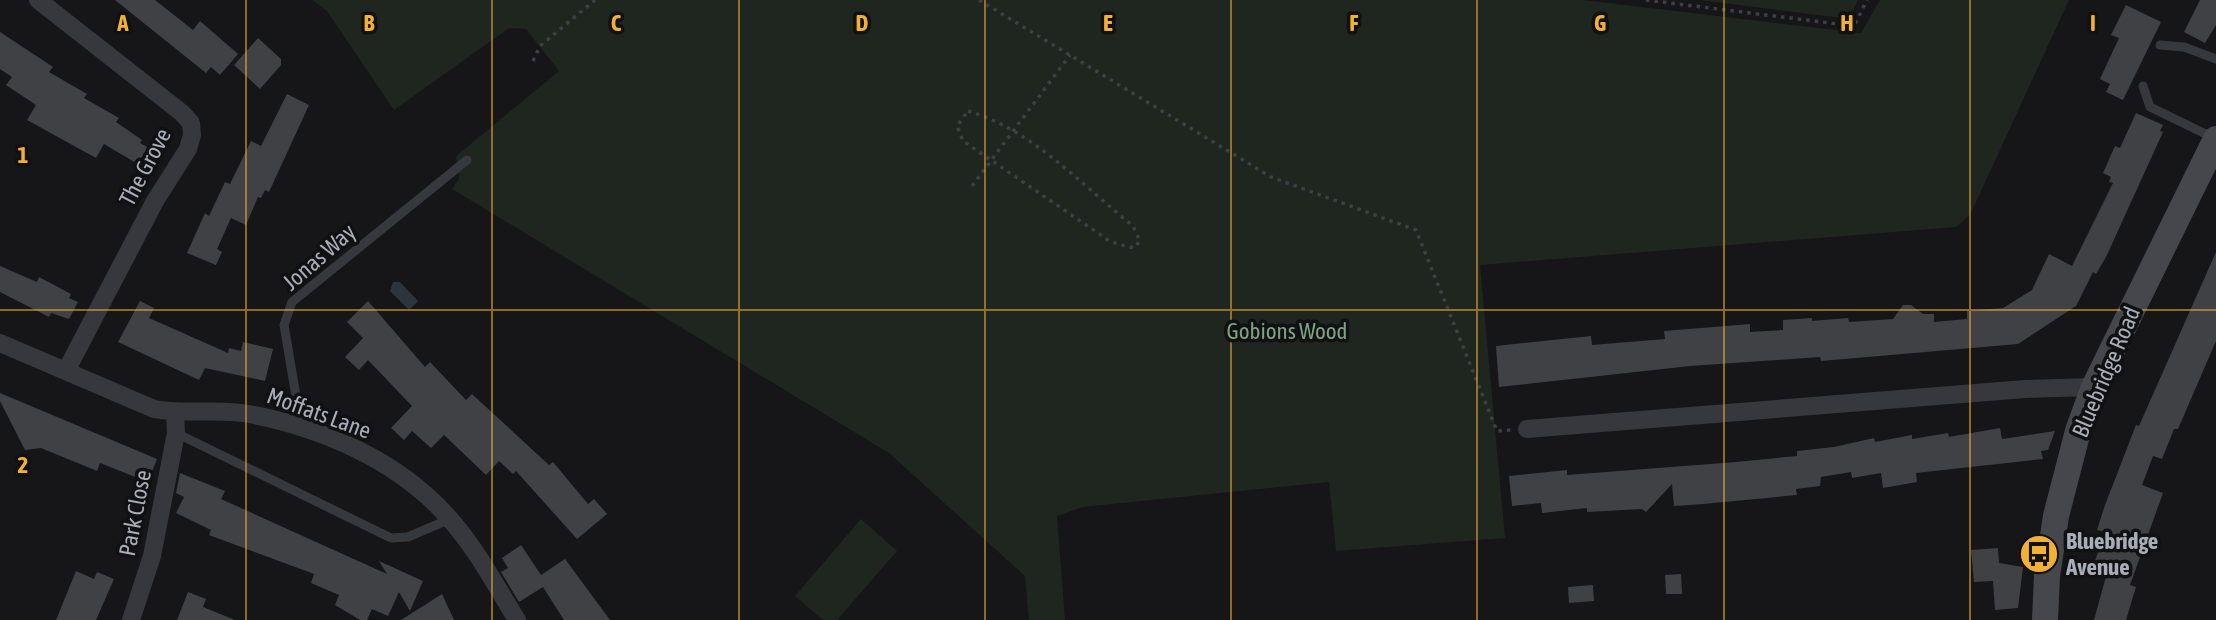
<svg xmlns="http://www.w3.org/2000/svg" width="2216" height="620" viewBox="0 0 2216 620" font-family="'Asap Condensed',sans-serif">
<style>
.green{fill:#1e261f}
.water{fill:#2c353c}
.building{fill:#404145}
.lines{fill:none;stroke-linecap:round;stroke-linejoin:round}
.path{stroke:#3d3f44;stroke-width:3.5;stroke-dasharray:3.5 5;stroke-linecap:butt}
.lane{stroke:#37383d;stroke-width:9}
.street{stroke:#37383d;stroke-width:18}
.secondary{stroke:#45474d;stroke-width:26}
.grid{fill:none;stroke:#f2b134;stroke-width:2;stroke-opacity:0.55}
.labels{text-anchor:middle;stroke-width:7;stroke-linejoin:round;paint-order:stroke}
.street-label{font-size:23px;fill:#a8adb8;stroke:#111113}
.park-label{font-size:23px;fill:#7fa381;stroke:#111113}
.poi-label{font-size:23px;font-weight:bold;fill:#a8adb8;stroke:#111113;text-anchor:start}
.grid-label{font-size:23px;text-anchor:middle;font-weight:bold;fill:#f2b134;stroke:#111113;stroke-width:7;stroke-linejoin:round;paint-order:stroke}
</style>
<rect width="100%" height="100%" fill="#161618"/>
<!-- green -->
<g class="green">
<path d="M312,0H1583L1861,33L1880,0H2069L1970,215L1956,227L1480,265L1505,538L1336,551L1329,482L1083,507L1057,516L1065,620H1029L1025,576L889,453L452,189L459,179L456,156L559,71L526,29L509,28L394,110L327,11Z"/>
<path d="M1699,0H1858L1849,19Z"/>
<path d="M861,519L897,551L837,620H823L795,596Z"/>
</g>
<!-- water -->
<path class="water" d="M393,282H400L418,301L409,310L390,291Z"/>
<!-- building -->
<g class="building">
<path d="M115,0H155L193,30L200,21L238,54L220,75L211,67L206,73Z"/>
<path d="M2200,0H2216V25L2205,43L2184,32Z"/>
<path d="M2126,5L2161,22L2123,100L2106,92L2110,84L2100,79L2119,38L2111,35Z"/>
<path d="M0,32L53,67L49,72L87,94L84,98L119,118L116,122L142,140L140,143L151,149L141,166L104,144L96,158L27,120L36,105L6,85L12,77L0,69Z"/>
<path d="M258,38L281,59V65L260,89L234,65Z"/>
<path d="M287,94L309,105L269,192L265,190L261,198L258,197L246,225L231,218L217,249L222,252L216,265L187,253L205,213L209,216L225,182L230,184L251,141L261,146Z"/>
<path d="M2136,113L2163,125L2160,131L2163,132L2106,257L2096,274L2093,272L2076,306L2018,344L1821,361L1820,357L1690,366L1499,387L1496,346L1591,336L1592,345L1665,339L1664,331L1750,324V332L1783,330V320L1812,318V321L1848,318L1849,322L1893,319L1903,305H1911L1923,314H1934V322L1967,319V311L2003,308L2032,290L2049,254L2072,266L2113,183L2109,182L2111,177L2103,173L2115,146L2120,148Z"/>
<path d="M2216,252V341L2178,429H2174L2162,459L2153,456L2142,485L2163,493L2130,585L2136,587L2126,620H2094L2107,573L2103,571L2105,564L2095,561L2105,532L2097,530L2105,505L2136,425L2139,426Z"/>
<path d="M0,266L37,282L39,277L71,294L69,298L78,302L69,319L51,313L49,317L0,292Z"/>
<path d="M140,301L154,308L149,318L228,353L229,348L241,351L243,342L273,349L265,381L205,368L199,380L118,342Z"/>
<path d="M368,301L425,367L430,362L466,400L472,394L549,465L553,462L588,504L594,499L607,514L577,539L516,471L513,474L499,461L486,475L444,435L431,448L412,431L404,440L391,428L412,406L368,360L359,370L345,357L363,338L347,322Z"/>
<path d="M0,393L157,459L148,482L100,463L97,471L41,448L25,450L0,401Z"/>
<path d="M2000,428L2002,439L2055,431L2048,450L2041,451L2043,459L1916,473L1917,482L1883,488L1881,473L1852,478L1851,472L1821,477L1820,486L1796,489L1797,495L1703,504L1674,506L1672,484L1646,512L1642,509L1587,512V508L1542,513L1541,503L1512,506L1509,476L1567,470V475L1736,462L1797,456V451L1834,447L1874,438L1875,442L1912,435V439L1948,433L1949,437Z"/>
<path d="M180,473L225,491L221,499L387,574L379,561L423,581L410,611L399,592L388,616L372,609L367,620H360L335,605L339,595L311,583L314,574L209,535L211,530L176,513L184,497L176,493Z"/>
<path d="M521,545L541,575L565,559L610,620H564L543,587L519,602L501,572L508,568L502,558Z"/>
<path d="M1998,548L1999,563L2023,567L2018,608L1995,610L1993,581L1974,582L1971,550Z"/>
<path d="M76,571L94,579L97,572L114,579L96,620H56Z"/>
<path d="M1681,574L1682,594H1666L1665,575Z"/>
<path d="M1593,585L1594,601L1569,603L1568,587Z"/>
<path d="M188,592L206,599L203,607L235,620H177Z"/>
<path d="M442,594L454,620H401Z"/>
</g>
<g class="lines">
<!-- path -->
<g class="path">
<path d="M979,0L1271,177L1416,230L1497,431L1511,430"/>
<path d="M1646,0L1854,26L1867,0"/>
<path d="M533,61L540,46L595,0"/>
<path d="M968,111C1031,129 1082,185 1133,226L1140,241L1134,248L1111,242L963,141L957,126Z"/>
<path d="M972,186L1070,55"/>
</g>
<!-- lane -->
<g class="lane">
<path d="M2160,45L2184,47L2216,59"/>
<path d="M2143,86L2150,107L2214,138"/>
<path d="M294,425L297,402L284,325L292,302L467,160"/>
<path d="M176,433L391,538L408,537L450,519"/>
</g>
<!-- street -->
<g class="street">
<path d="M38,0L182,113L191,123L192,135L188,149L155,201L66,371"/>
<path d="M0,343L154,409C186,415 218,408 249,414C323,428 399,461 449,518C476,548 496,586 517,620"/>
<path d="M1527,429L2025,389L2094,387"/>
<path d="M131,620L152,556L176,433L175,413"/>
</g>
<!-- secondary -->
<path class="secondary" d="M2045,620L2047,576L2056,516L2078,431L2094,387L2216,139"/>
</g>
<!-- grid -->
<path class="grid" d="M246,0V620M492,0V620M739,0V620M985,0V620M1231,0V620M1477,0V620M1724,0V620M1970,0V620M0,310H2216"/>
<!-- icons -->
<defs>
<g id="bus-disc" transform="scale(2.0125)"><circle r="9.5" fill="#f2b134" stroke="#111113"/><path d="M-5-6H5V4H4V6H2V4H-2V6H-4V4H-5ZM-3.5-4V0h7V-4ZM-3.5 1.2v1.5H-2V1.2ZM2 1.2v1.5H3.5V1.2Z" fill="#111"/></g>
</defs>
<g fill-rule="evenodd">
<use href="#bus-disc" x="2039" y="554"/>
</g>
<g class="labels">
<!-- street labels -->
<g class="street-label">
<text transform="translate(145 167) rotate(-62)" y="8">The Grove</text>
<text transform="translate(319 257) rotate(-41)" y="8">Jonas Way</text>
<text transform="translate(2106 372) rotate(-67)" y="8">Bluebridge Road</text>
<text transform="translate(319 413) rotate(20)" y="8">Moffats Lane</text>
<text transform="translate(135 513) rotate(-79)" y="8">Park Close</text>
</g>
<!-- park labels -->
<g class="park-label">
<text x="1287" y="339">Gobions Wood</text>
</g>
<!-- poi labels -->
<g class="poi-label">
<text x="2066" y="549">Bluebridge<tspan x="2066" dy="26">Avenue</tspan></text>
</g>
</g>
<g class="grid-label">
<text x="123" y="31">A</text>
<text x="369" y="31">B</text>
<text x="616" y="31">C</text>
<text x="862" y="31">D</text>
<text x="1108" y="31">E</text>
<text x="1354" y="31">F</text>
<text x="1600" y="31">G</text>
<text x="1847" y="31">H</text>
<text x="2093" y="31">I</text>
<text x="23" y="163">1</text>
<text x="23" y="473">2</text>
</g>
</svg>
